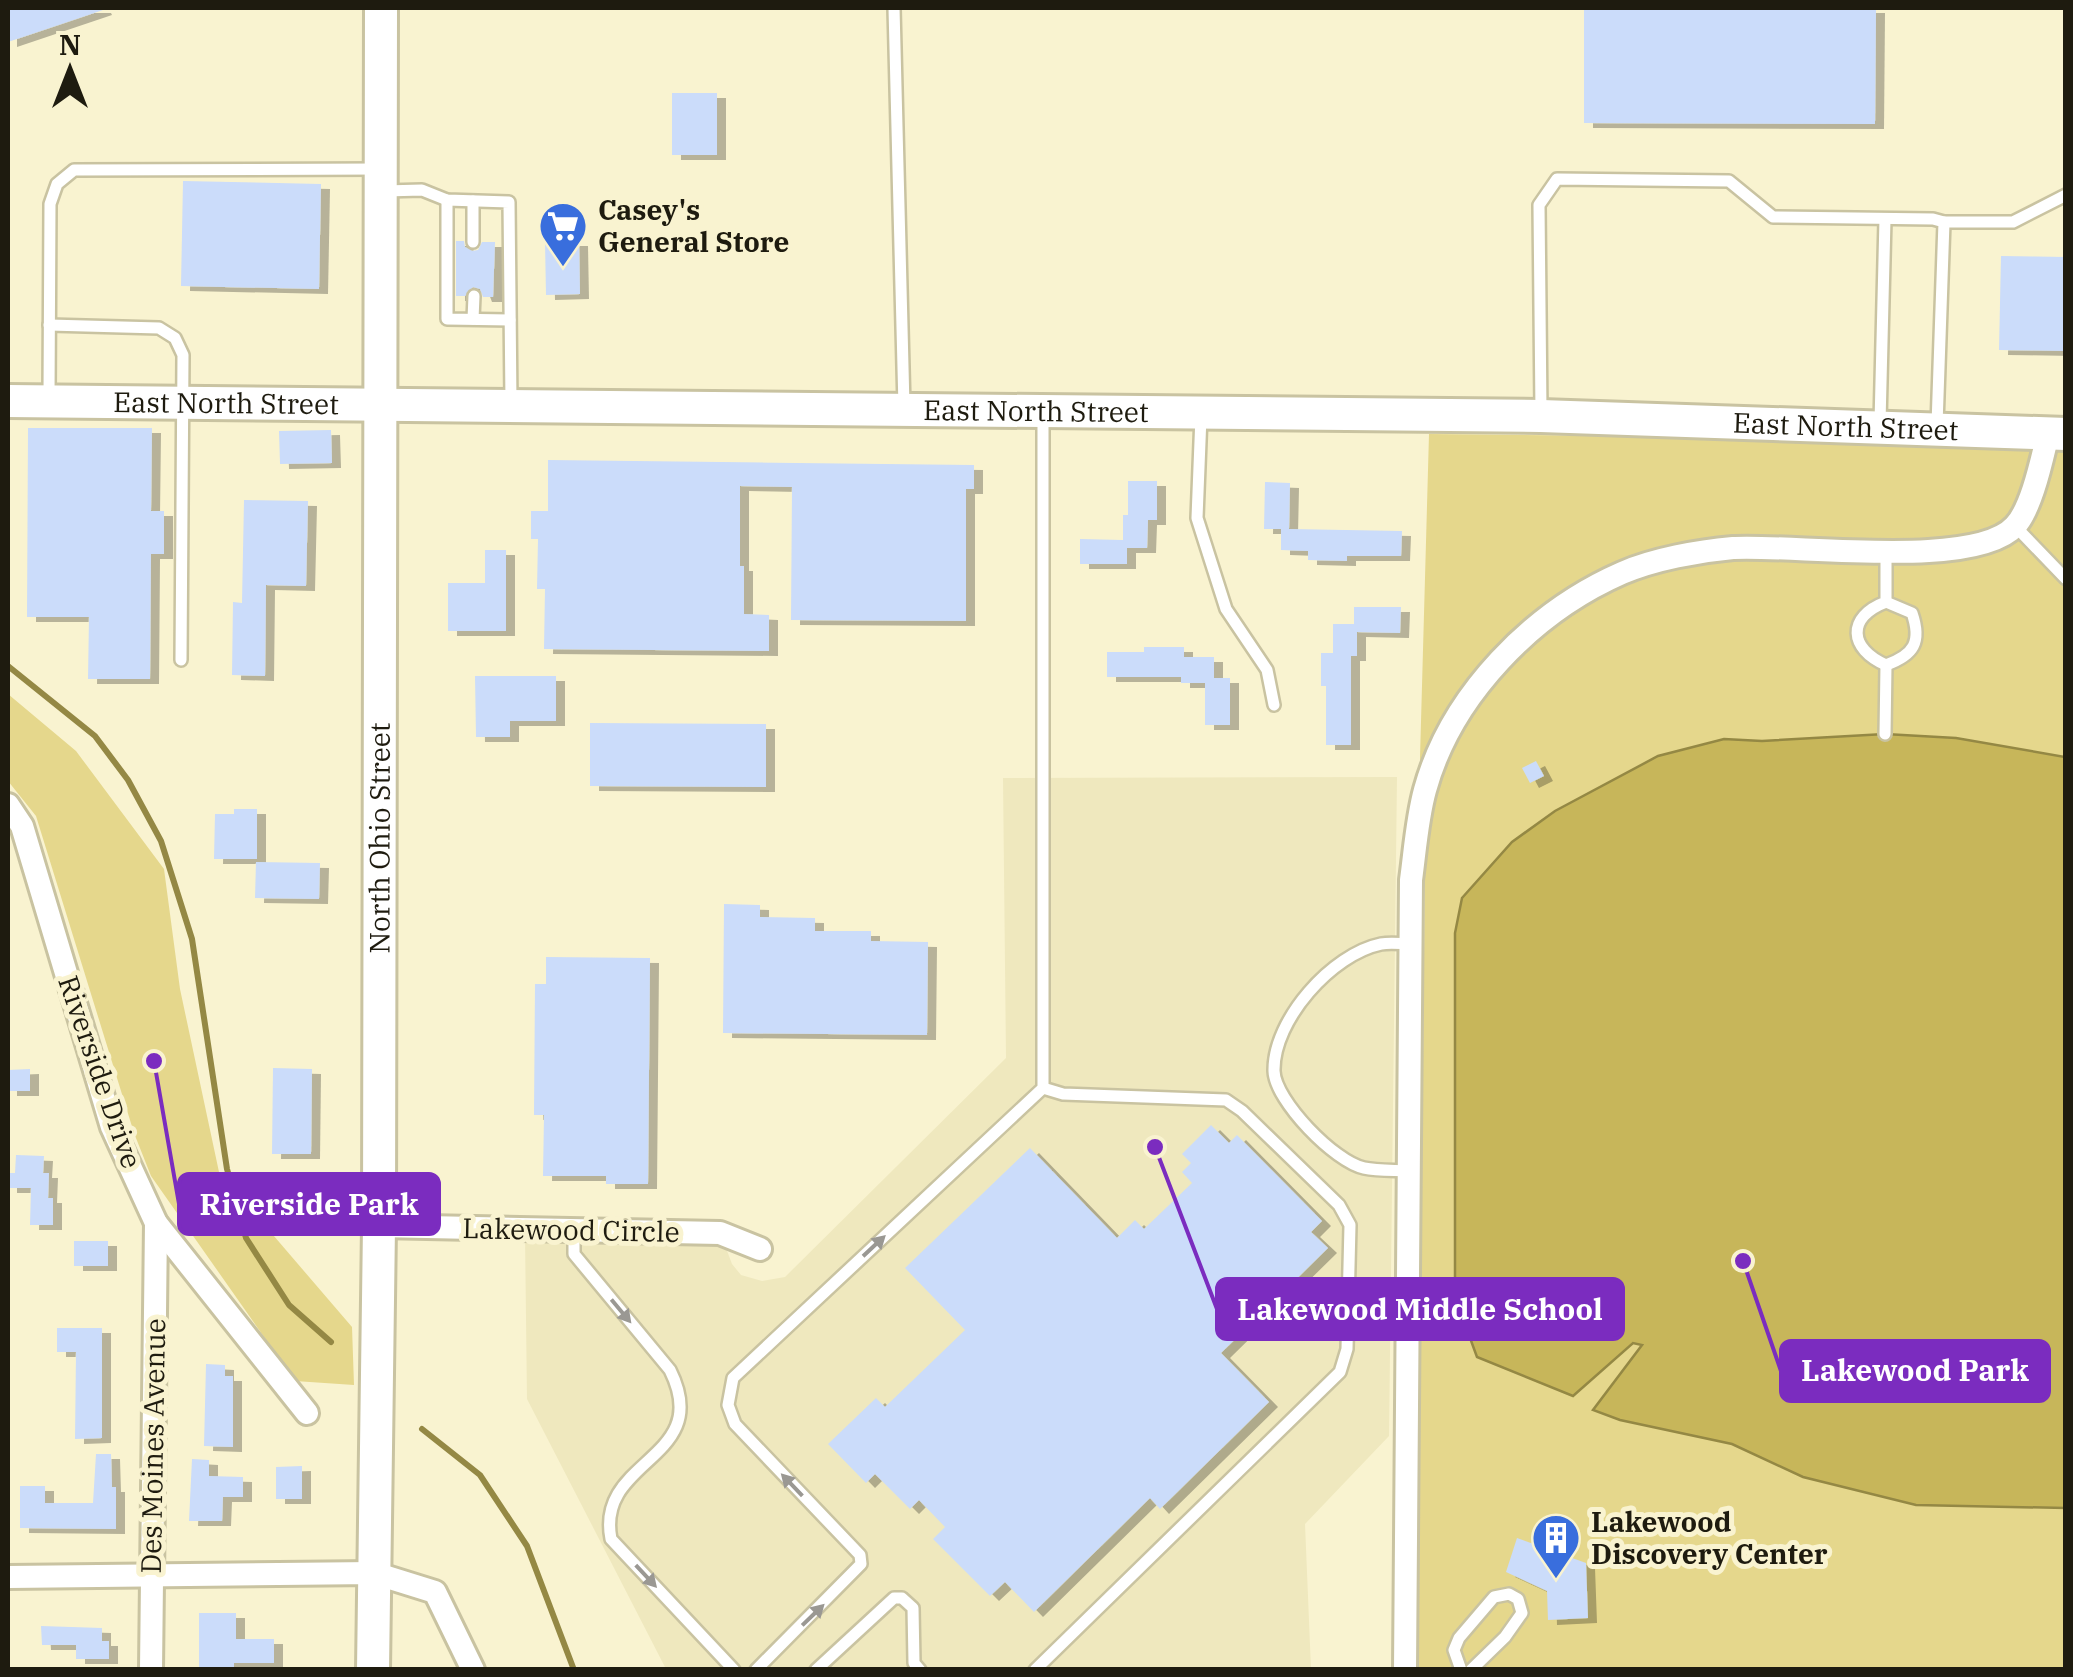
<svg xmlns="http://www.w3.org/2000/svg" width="2073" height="1677" viewBox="0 0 2073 1677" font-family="'IBM Plex Serif',serif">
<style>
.built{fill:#efe8be}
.green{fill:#e5d78c}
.water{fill:#c7b65a;stroke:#948844;stroke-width:2.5}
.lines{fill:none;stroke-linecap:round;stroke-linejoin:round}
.stream{stroke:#948844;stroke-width:6}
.building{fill:#cbdcfa;filter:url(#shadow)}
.lane-casing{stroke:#c9c3a1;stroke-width:16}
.street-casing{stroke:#c9c3a1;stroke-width:28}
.secondary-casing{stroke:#c9c3a1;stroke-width:38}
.lane{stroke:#fff;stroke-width:11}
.street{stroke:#fff;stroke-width:22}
.secondary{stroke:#fff;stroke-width:32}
.oneway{fill:#9a9893}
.labels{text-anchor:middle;stroke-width:10;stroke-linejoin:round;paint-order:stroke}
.poi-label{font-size:28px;font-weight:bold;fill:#1e1b0f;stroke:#f9f3d0;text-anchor:start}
.street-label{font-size:28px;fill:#1e1b0f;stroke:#f9f3d0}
.leader{fill:none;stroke:#7b2cbf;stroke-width:4}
.callout-dot{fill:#7b2cbf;stroke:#f9f3d0;stroke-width:4}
.callout{fill:#7b2cbf;stroke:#7b2cbf;stroke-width:4}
.callout-label{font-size:30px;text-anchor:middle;font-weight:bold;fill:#fff}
</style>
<defs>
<filter id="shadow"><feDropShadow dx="9" dy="5" stdDeviation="0" flood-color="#0004"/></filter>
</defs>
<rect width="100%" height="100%" fill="#f9f3d0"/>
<!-- built -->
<path class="built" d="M1397,777L1389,1436L1305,1524L1311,1669H666L527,1399L525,1235L713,1241L726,1248L732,1264L741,1275L762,1281L785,1277L1006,1058L1003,778Z"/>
<!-- green -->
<g class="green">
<path d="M1429,434L1813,438L2065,448V1669L1417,1670L1425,852L1420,758Z"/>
<path d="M8,694L76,751L164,869L180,989L219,1172L352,1327L354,1385L295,1381L151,1176L134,1133L36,816L8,781Z"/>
</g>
<!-- water -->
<path class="water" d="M1885,734L1956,738L2065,757V1508L1916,1505L1803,1477L1732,1444L1620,1420L1593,1410L1642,1345L1633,1343L1573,1396L1477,1357L1455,1297V933L1462,898L1512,842L1555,811L1658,756L1724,739L1762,741Z"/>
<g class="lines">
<!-- stream -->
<g class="stream">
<path d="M8,666L95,736L128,780L161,841L192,939L227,1169L246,1238L289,1305L331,1342"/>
<path d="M422,1429L480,1475L527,1546L574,1670"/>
</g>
</g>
<!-- building -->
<g class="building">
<path d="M8,8H102L103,10L8,42Z"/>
<path d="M1584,8H1876L1875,124L1584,123Z"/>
<rect x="672" y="93" width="45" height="62"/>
<path d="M183,181L321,184L319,289L181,286Z"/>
<path d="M456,241H464L465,247L472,251L478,250L482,242H495L493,297H483L480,289L473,287L465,296H456Z"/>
<path d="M545,241H579L580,294L546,295Z"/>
<path d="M2001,256L2066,257V351L1999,350Z"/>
<path d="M28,428H152L151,511H164V554H151L150,679H88L89,617H27Z"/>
<path d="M331,430L332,463L280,464L279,431Z"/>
<path d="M548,460L974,465V489H966V621L791,620L792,487L740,486V566H744V614L769,615V651L544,649L545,589H537L538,539H531V511H548Z"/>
<path d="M1128,481H1157V520H1148L1147,548H1127V564H1080V539L1123,540V515H1128Z"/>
<path d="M1265,482L1290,483L1289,529L1402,531L1401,556H1347V561L1308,560V551L1281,550V529H1264Z"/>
<path d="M244,500L308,501L306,586L266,585L265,676L232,675L233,602L242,603Z"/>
<path d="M485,550H506V631H448V583H485Z"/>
<path d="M1354,607H1401L1400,633L1357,632V656H1351V745H1326V686H1321V653H1333V624H1354Z"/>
<path d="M1144,647H1184V657H1214V678H1230V725H1205V683H1181V677H1107V652H1144Z"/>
<path d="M475,676H556V721H510V737H476Z"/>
<path d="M590,723L766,724V787L590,786Z"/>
<path d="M1536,761L1544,776L1530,783L1522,768Z"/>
<path d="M234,809H257V859H214L215,814H234Z"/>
<path d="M256,862L320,863L319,899L255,898Z"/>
<path d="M724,904L760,905V917L815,918V931H871V941L928,942L927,1035L723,1033Z"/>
<path d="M546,957L650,958L648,1184H606V1176H543L544,1115H534L535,984H546Z"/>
<path d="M273,1068L312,1069L311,1154H272Z"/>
<path d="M30,1069V1091H8V1070Z"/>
<path d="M1211,1125L1229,1143L1237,1135L1322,1221L1311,1232L1328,1248L1221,1353L1269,1402L1160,1509L1150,1498L1034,1612L1005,1582L990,1596L933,1539L945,1527L919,1500L910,1509L875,1474L866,1483L828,1444L876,1398L885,1407L965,1330L905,1268L1030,1148L1117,1238L1135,1220L1144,1229L1192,1183L1182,1172L1191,1163L1182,1154Z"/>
<path d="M16,1155L44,1156L43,1173H49L48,1198H53V1225H30L31,1188H8V1173H15Z"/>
<rect x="74" y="1241" width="34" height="25"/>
<path d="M57,1328H102V1438L75,1439L76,1352H57Z"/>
<path d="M206,1364L225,1365V1376H233V1447L204,1446Z"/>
<path d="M96,1454H111L112,1487H116V1529L20,1528V1486H45V1503H93Z"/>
<path d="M192,1459L209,1460V1476L243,1477V1497H223L222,1521H189Z"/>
<path d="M302,1466V1499H276V1467Z"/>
<path d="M1517,1538L1586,1563L1588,1618L1548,1620L1547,1591L1506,1572Z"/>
<path d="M199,1613H236V1639H274V1663H234V1670H199Z"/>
<path d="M41,1626L102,1628V1641H109V1659H76V1645H42Z"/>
</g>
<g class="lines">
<!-- lane casing -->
<g class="lane-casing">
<g id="lane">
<path d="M894,8L904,407"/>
<path d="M385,191L422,190L447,200L509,202L511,403"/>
<path d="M447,200V319L510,320"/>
<path d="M473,201V242"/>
<path d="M1944,222H2013L2066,195"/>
<path d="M473,319L474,296"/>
<path d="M49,325L159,328L175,338L183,355L181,660"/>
<path d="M49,397L50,204L57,184L74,170L380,169"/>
<path d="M1541,412L1539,205L1557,179L1729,181L1773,217L1933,219L1944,222L1937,425"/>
<path d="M1201,416L1197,518L1226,609L1267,670L1274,705"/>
<path d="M1880,423L1885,219"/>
<path d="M2015,526L2066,579"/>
<path d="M1886,552V602L1912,613C1922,642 1914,655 1886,665C1849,649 1846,617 1886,602"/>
<path d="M1885,734L1886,665"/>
<path d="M1410,1171C1395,1170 1378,1171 1364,1168C1335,1162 1275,1101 1274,1071C1273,1020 1332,954 1381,944C1391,942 1402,944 1412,944"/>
<path d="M574,1230V1254L670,1370C715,1460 595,1458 611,1539L734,1670"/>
<path d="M756,1670L861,1564L860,1555L735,1424L728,1405L733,1378L1043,1088V413"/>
<path d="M816,1670L894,1598H902L913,1608L914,1663L920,1670"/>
<path d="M1035,1670L1340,1372L1347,1349L1350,1225L1339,1205L1242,1111L1226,1100L1063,1094L1043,1088"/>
<path d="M1461,1670L1454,1650L1459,1638L1494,1597L1509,1594L1518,1599L1522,1613L1505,1637L1471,1670"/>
</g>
</g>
<!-- street casing -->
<g class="street-casing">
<g id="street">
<path d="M8,805L22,826L112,1127L156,1223L307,1413"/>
<path d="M379,1226L720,1233L760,1249"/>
<path d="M8,1577L374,1573L435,1592L473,1670"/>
<path d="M151,1670L156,1223"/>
<path d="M1405,1670L1411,880C1415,851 1417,819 1425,790C1451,695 1533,612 1622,573C1654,559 1699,551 1733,548C1793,544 1975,570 2015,526C2032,508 2042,458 2048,434"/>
</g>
</g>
<!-- secondary casing -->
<g class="secondary-casing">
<g id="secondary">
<path id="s1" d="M8,401L1541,416L2066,434"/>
<path id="s2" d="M373,1670L379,1226L381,8"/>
</g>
</g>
<!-- lane -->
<use href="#lane" class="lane"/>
<!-- street -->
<use href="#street" class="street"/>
<!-- secondary -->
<use href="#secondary" class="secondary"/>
</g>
<!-- one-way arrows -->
<defs><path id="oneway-solid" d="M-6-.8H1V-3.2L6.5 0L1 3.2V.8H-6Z" transform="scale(2.5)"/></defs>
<g class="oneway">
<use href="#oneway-solid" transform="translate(874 1246) rotate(-43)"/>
<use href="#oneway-solid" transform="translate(621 1311) rotate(50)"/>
<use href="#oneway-solid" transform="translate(792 1485) rotate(-134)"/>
<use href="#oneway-solid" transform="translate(646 1576) rotate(47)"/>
<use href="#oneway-solid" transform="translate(813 1615) rotate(-44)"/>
</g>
<!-- icons -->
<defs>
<g id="supermarket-pin" transform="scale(2.5)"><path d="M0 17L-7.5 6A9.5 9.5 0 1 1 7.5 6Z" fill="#396edd" stroke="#f9f3d0"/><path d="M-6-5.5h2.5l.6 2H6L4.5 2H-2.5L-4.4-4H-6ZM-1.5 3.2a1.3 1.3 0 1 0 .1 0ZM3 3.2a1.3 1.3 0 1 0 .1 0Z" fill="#fff"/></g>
<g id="building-pin" transform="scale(2.5)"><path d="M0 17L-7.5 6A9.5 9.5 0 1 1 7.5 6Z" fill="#396edd" stroke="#f9f3d0"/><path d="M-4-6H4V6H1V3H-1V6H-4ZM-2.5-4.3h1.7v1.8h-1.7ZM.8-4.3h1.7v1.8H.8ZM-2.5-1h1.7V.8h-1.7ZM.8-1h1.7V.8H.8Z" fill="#fff"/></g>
</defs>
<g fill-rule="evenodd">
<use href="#supermarket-pin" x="563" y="226"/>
<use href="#building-pin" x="1556" y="1538"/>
</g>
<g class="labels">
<!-- poi labels -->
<g class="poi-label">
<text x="598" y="220">Casey's<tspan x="598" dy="32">General Store</tspan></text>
<text x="1591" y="1532">Lakewood<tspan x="1591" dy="32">Discovery Center</tspan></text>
</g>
<!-- street labels -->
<g class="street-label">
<text dy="10" stroke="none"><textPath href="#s1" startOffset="218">East North Street</textPath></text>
<text dy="10" stroke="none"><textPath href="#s1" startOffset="1028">East North Street</textPath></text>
<text dy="10" stroke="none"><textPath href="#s1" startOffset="1838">East North Street</textPath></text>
<text dy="10" stroke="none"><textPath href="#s2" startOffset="832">North Ohio Street</textPath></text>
<text transform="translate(100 1072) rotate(71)" y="10">Riverside Drive</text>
<text transform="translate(571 1230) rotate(1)" y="10">Lakewood Circle</text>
<text transform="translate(153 1446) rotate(-89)" y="10">Des Moines Avenue</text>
</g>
</g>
<!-- callouts -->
<path class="leader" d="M154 1061L179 1204M1155 1147L1217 1309M1743 1261L1781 1371"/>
<g class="callout-dot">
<circle cx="154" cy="1061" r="10"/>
<circle cx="1155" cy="1147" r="10"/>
<circle cx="1743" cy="1261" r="10"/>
</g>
<g class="callout">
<rect x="179" y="1174" width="260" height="60" rx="10"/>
<rect x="1217" y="1279" width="406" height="60" rx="10"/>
<rect x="1781" y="1341" width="268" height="60" rx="10"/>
</g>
<g class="callout-label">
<text x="309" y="1215">Riverside Park</text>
<text x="1420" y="1320">Lakewood Middle School</text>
<text x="1915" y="1381">Lakewood Park</text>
</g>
<!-- border -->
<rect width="2073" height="1677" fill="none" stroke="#1e1b0f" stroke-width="20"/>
<!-- north arrow -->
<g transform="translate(70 70)" stroke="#f9f3d0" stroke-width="8" paint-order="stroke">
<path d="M0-8L18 38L0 25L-18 38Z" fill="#1e1b0f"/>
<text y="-15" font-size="28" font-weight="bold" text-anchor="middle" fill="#1e1b0f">N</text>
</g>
</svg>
